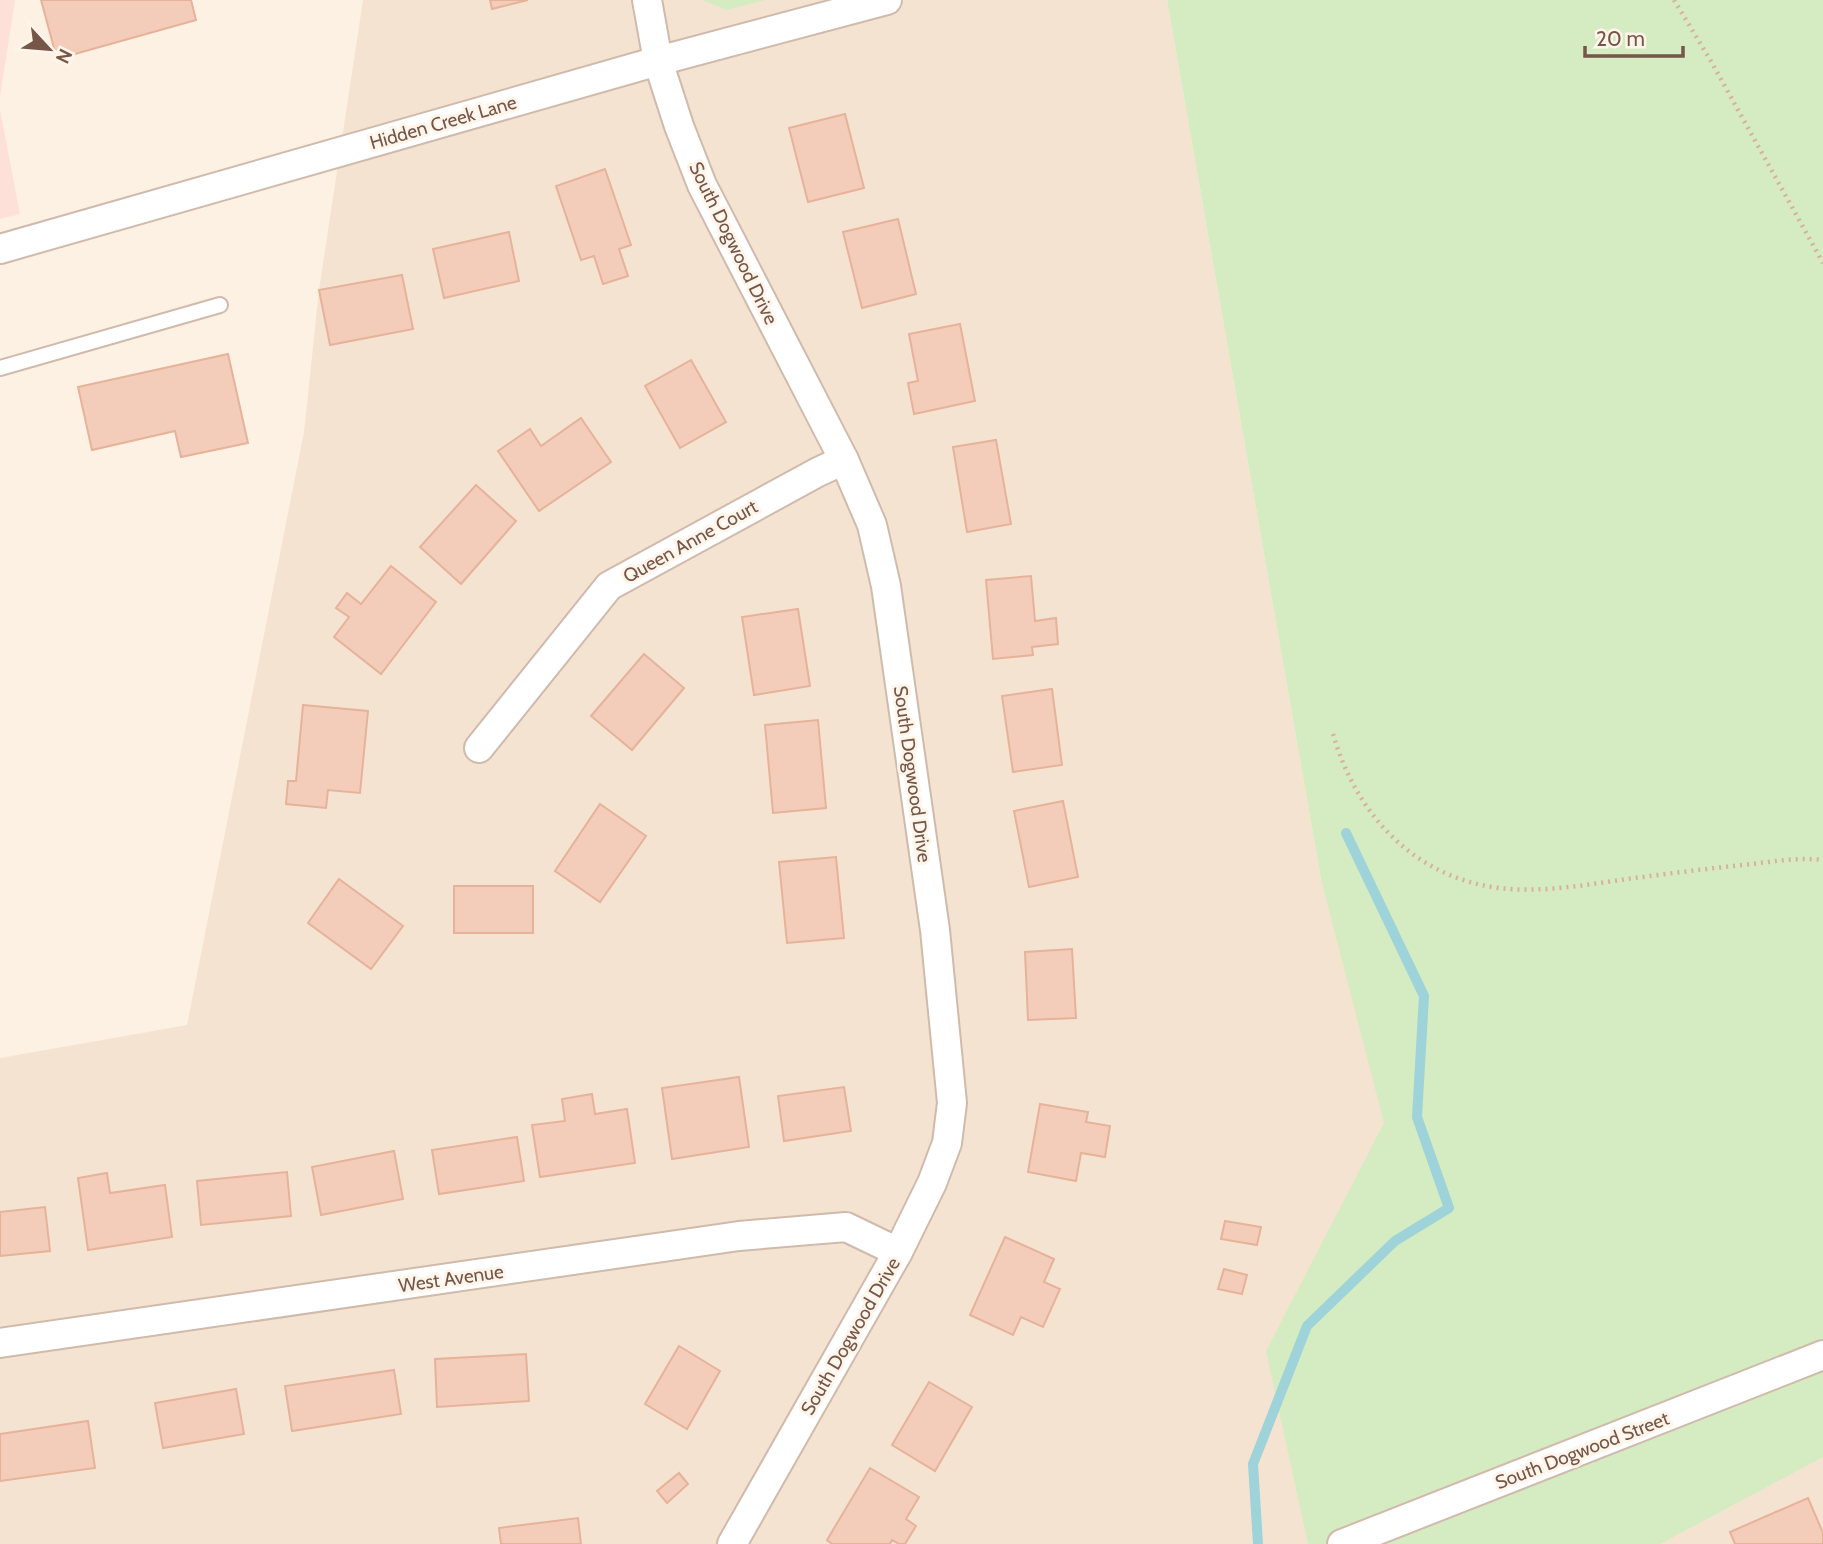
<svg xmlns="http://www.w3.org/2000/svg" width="1823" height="1544" viewBox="0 0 1823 1544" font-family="Cabin,sans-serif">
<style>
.residential{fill:#f5e3d1}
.commercial{fill:#fde0d7}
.green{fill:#d5ebc1}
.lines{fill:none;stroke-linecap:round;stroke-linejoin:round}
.stream{stroke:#9dd3d9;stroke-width:10}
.building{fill:#f3cdba;stroke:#e6b29a;stroke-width:2}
.service-casing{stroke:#d0baac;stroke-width:18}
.minor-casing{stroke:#d0baac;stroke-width:32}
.path{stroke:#d8b09d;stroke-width:4.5;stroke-dasharray:2 5;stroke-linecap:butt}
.service{stroke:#fff;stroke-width:14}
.minor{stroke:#fff;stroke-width:28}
.labels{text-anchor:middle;stroke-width:6;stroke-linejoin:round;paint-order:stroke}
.street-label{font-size:19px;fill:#765648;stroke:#fff5ea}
</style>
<rect width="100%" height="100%" fill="#fdf1e3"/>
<!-- residential -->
<path class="residential" d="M363,0H1167L1321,879L1823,819V1544H0V1058L187,1025L304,432L319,290Z"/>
<!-- commercial -->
<g class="commercial">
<path d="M0,0H15L0,96Z"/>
<path d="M0,110L20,214L0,219Z"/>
</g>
<!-- green -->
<g class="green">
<path d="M702,0H765L727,10Z"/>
<path d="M1167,0H1823V1457L1660,1544H1308L1266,1351L1384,1123L1321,879Z"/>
</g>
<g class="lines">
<!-- stream -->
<path class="stream" d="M1258,1544L1253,1464L1307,1326L1395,1241L1449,1208L1417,1117L1424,996L1346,833"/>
</g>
<!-- building -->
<g class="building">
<path d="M41,0H191L196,20L57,59Z"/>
<path d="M490,0H528L492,9Z"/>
<path d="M845,114L864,188L808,202L789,128Z"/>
<path d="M605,169L631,245L619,249L628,276L603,284L594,256L581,260L556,186Z"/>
<path d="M898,219L916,294L862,308L843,232Z"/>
<path d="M509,232L519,281L444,298L433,249Z"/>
<path d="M402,275L413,329L330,345L319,290Z"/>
<path d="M960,324L975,401L914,414L908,383L918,381L909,334Z"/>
<path d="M228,354L248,443L181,457L175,431L92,450L78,387Z"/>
<path d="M691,360L726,422L680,448L645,386Z"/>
<path d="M581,418L611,462L539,511L498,451L530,429L541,446Z"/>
<path d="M996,440L1011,524L967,532L953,447Z"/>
<path d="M476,485L516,521L461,584L420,547Z"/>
<path d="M391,566L436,602L381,674L334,637L349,617L336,608L347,593L361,604Z"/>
<path d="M1031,576L1035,621L1056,618L1058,644L1032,647L1033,655L993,659L986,580Z"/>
<path d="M798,609L810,686L754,695L742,617Z"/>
<path d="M644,654L684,688L632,750L591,716Z"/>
<path d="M1052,689L1062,765L1013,772L1002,696Z"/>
<path d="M303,705L368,711L360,793L328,790L326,808L286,804L288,781H296Z"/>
<path d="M818,720L826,808L773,813L765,725Z"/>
<path d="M1063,801L1078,877L1029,887L1014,811Z"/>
<path d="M600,804L646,836L600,902L555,871Z"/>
<path d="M836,857L844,938L787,943L779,862Z"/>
<path d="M339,879L403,926L371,969L308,923Z"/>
<rect x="454" y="886" width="79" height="47"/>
<path d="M1072,949L1076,1018L1028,1020L1025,952Z"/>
<path d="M739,1077L749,1147L672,1159L662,1088Z"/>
<path d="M844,1087L851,1131L784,1141L778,1096Z"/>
<path d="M592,1094L595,1114L627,1109L635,1163L540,1177L532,1125L565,1121L562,1099Z"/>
<path d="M1040,1104L1088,1112L1086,1122L1110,1126L1105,1157L1081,1153L1076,1181L1028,1172Z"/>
<path d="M517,1137L524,1181L439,1194L432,1150Z"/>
<path d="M394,1151L403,1199L321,1215L312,1167Z"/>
<path d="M287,1172L291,1216L201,1225L197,1181Z"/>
<path d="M107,1173L110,1193L165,1185L172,1237L88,1250L78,1178Z"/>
<path d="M45,1207L50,1251L0,1256V1212Z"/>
<path d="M1225,1221L1261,1227L1257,1245L1221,1239Z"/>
<path d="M1005,1237L1054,1259L1044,1282L1060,1289L1043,1327L1021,1317L1013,1335L970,1315Z"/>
<path d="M1224,1269L1247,1275L1242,1294L1218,1289Z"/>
<path d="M679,1346L720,1371L687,1429L645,1404Z"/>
<path d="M526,1354L529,1401L437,1407L435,1359Z"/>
<path d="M394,1370L401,1414L292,1431L285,1386Z"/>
<path d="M929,1382L972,1407L935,1471L892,1445Z"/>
<path d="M236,1389L244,1434L163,1448L155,1403Z"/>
<path d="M88,1421L95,1468L0,1481V1434Z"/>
<path d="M870,1468L919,1497L906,1519L916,1526L905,1544H899L892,1540L890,1544H832L827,1540Z"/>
<path d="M679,1473L688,1484L667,1503L657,1491Z"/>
<path d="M1808,1498L1823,1533V1544H1735L1730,1532Z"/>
<path d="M578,1518L581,1544H501L499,1528Z"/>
</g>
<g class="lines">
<!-- service casing -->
<g class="service-casing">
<path id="service" d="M0,368L220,305"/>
</g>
<!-- minor casing -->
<g class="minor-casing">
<g id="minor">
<path d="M647,0L658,61L679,126L702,185L844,460L872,525L886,586L935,930L952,1103L947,1143L932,1183L898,1252L732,1544"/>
<path d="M0,249L658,61L887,0"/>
<path d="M479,748L609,586L818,472L844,460"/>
<path d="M0,1343L739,1236L846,1227L898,1252"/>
<path d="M1342,1544L1823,1355"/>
</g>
</g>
<!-- path -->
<g class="path">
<path d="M1674,0L1712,63L1823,263"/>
<path d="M1333,734C1356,814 1413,877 1499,888C1541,893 1585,885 1627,879C1665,874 1704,869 1743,865C1770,862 1796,857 1823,860"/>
</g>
<!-- service -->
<use href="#service" class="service"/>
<!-- minor -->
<use href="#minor" class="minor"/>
</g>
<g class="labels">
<!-- street labels -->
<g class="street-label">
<text transform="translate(443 122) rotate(-16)" y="7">Hidden Creek Lane</text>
<text transform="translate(734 243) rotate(64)" y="7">South Dogwood Drive</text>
<text transform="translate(690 541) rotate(-29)" y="7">Queen Anne Court</text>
<text transform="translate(913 774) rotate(82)" y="7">South Dogwood Drive</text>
<text transform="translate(451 1278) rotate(-8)" y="7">West Avenue</text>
<text transform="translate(850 1336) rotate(-60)" y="7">South Dogwood Drive</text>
<text transform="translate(1582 1450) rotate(-21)" y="7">South Dogwood Street</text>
</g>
</g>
<!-- north arrow -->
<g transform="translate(49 49) rotate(116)" stroke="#fff5ea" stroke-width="5" paint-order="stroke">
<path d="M0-5L12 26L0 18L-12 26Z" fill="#765648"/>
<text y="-10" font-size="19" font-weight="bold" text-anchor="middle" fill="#765648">N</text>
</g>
<!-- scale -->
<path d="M1585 46v10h98v-10" fill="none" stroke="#765648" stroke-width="3.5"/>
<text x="1596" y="46" font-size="21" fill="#765648" stroke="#fff5ea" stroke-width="5" paint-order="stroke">20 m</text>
</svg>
